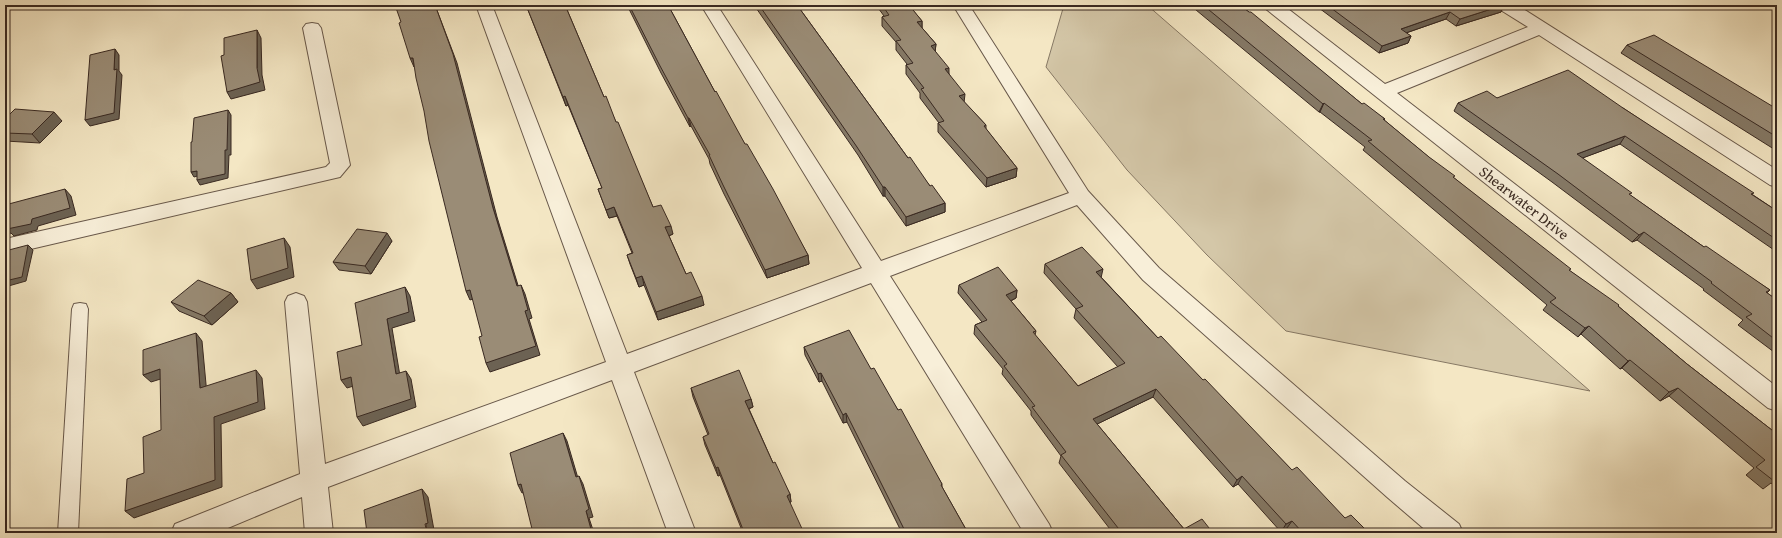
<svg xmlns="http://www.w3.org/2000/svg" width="1782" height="538" viewBox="0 0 1782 538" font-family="'Gentium Book Plus',serif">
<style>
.green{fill:#d4c7a8;stroke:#867864}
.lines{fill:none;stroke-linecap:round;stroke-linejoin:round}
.lane-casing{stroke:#68584a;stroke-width:2}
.street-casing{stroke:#68584a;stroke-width:2}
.lane{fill:#f8efd9;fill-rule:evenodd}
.street{fill:#f8efd9;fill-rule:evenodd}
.wall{fill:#847865;stroke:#392921}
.shaded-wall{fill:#6c6253;stroke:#392921}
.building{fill:#9a8c76;stroke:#392921}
.labels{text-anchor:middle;stroke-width:3;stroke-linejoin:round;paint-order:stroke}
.street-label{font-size:15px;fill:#392921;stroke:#f8efd9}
</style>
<rect width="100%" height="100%" fill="#f4e7c4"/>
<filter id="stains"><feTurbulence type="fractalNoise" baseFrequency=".005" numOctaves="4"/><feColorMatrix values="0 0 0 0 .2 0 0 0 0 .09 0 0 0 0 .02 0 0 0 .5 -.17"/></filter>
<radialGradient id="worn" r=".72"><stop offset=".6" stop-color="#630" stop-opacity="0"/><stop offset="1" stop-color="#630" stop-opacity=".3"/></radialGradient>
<!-- green -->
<path class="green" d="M1064,5H1147L1590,391L1286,331L1207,255L1127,170L1046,67Z"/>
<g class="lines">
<!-- lane casing -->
<g class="lane-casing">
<path id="lane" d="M80,303L86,304L88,309L78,533H58L72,309L74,304Z"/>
</g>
<!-- street casing -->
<g class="street-casing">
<g id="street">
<path d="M476,5H492L627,354L862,268L701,5H717L881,261L1069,193L953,5H969L1088,191L1159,268L1405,481L1459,524L1463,533H1429L1387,497L1143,280L1077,205L890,276L1049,524L1053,533H1024L871,283L634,372L696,533H668L612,380L328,487L333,533H305L302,497L216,533H171L175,524L300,474L285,302L288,296L296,293L304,296L307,302L325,464L606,362Z"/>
<path d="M1264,5H1283L1385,84L1528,27L1499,9L1497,5H1517L1777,170V187L1770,185L1539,35L1397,93L1777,387V411L1768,408L1266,9Z"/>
<path d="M312,23L318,24L321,28L350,165L340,177L5,255V239L326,167L330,163L303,28L306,24Z"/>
</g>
</g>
<!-- lane -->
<use href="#lane" class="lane"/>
<!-- street -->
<use href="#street" class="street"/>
</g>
<!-- wall -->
<g class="wall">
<path d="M526,5H565L604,97L616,122L653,207L673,234L669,236L686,274L704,305L658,320L644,285L639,287L630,264L627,255L632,253L617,216L609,218L598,189L602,188L568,105L566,106Z"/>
<path d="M627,5H668L715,92L808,255L809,264L767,278L724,194L710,164L709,159L691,126L690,127L661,73Z"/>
<path d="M754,5H797L908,158L930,186L945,203V212L906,226L885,196H883L858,155Z"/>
<path d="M876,5H913V8H911L922,21V28L936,44L935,51L949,74L964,102L986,125V129L1017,168L1016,177L986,187L938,132V123H939L920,98V93L906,74V65L907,64L896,50V42L882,26V17L884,16Z"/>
<path d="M1190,5H1240L1362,104L1385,119L1384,120L1454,178L1570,271L1618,306L1687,364L1777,434V488L1771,483L1763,489L1746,475L1754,468L1669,396L1660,401L1622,368L1620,369L1581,334L1578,337L1543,310L1547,305L1363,150L1365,147L1320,112H1319Z"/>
<path d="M1315,5H1504L1501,12L1456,26L1446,19L1406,33L1411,36L1408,43L1379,53Z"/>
<path d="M1542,5H1560L1549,9Z"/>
<path d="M1627,45L1777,109V151L1621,53Z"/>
<path d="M1497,98L1623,108L1777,211V252L1620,144L1582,158L1630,195L1704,247L1770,290L1767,293L1777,300V350L1774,352L1738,325L1743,320L1703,290L1704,289L1637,240L1632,242L1552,182L1454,111L1458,103Z"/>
<path d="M5,119L62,121L40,143L5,141Z"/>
<path d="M392,241L371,274L339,270L333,262Z"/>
<path d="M1045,264L1101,277L1158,338L1203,380L1292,470L1345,518L1369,533H1291L1287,528L1281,532L1238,484L1233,487L1153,397L1097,424L1184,529L1213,533H1113L1059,463L1061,456L1031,415V411L1002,374L1003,369L974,334L975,325L982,322L958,293L959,285L1017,290L1016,298L1011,301L1036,331L1035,335L1078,386L1118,367L1074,318L1076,309L1044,273Z"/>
<path d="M231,293L238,302L212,325L179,311L171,302Z"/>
<path d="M804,347L871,369L898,410L942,484V487L968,533H902L847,422L843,423L822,381L819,382L805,355Z"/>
<path d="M691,388L751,399L753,407L749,409L773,463L790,494L791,502L743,533L720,475L718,476L705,445L703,437L708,435L693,397Z"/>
</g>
<!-- shaded-wall -->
<g class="shaded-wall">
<path d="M435,5L457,63L497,217L521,295L517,286L493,208Z"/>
<path d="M905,5H913V8L905,10Z"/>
<path d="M1504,5L1501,12L1456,26L1460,19Z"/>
<path d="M1551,5H1560L1549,9Z"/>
<path d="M1450,12L1446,19L1397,36L1401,29Z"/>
<path d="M922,21V29L917,22Z"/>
<path d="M257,30L261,38L262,75L265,90L231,99L227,92L257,68Z"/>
<path d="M1411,36L1408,43L1379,53L1382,46Z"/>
<path d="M936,44L935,53L931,46Z"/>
<path d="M115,49L119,55V71L122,75L119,119L90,126L85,120L114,70Z"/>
<path d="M410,58H413L414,67Z"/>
<path d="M949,68V76L945,69Z"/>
<path d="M965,94L964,103L959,96Z"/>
<path d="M565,96L568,105L566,106L563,97Z"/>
<path d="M1324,103L1320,112H1319L1323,104Z"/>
<path d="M228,110L231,115V155H229L228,178L200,185L197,180Z"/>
<path d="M54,112L62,121L40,143L32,134Z"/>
<path d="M688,118H689L691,126L690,127Z"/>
<path d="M1625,136L1620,144L1572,162L1577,154Z"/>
<path d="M1017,168L1016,177L986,187L987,178Z"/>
<path d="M197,171L201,175L194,177L191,172Z"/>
<rect x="883" y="187" width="2" height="9"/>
<path d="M65,189L71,196L76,215L38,226L37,230L14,236L11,233L5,235V226L32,219Z"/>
<path d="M945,203V212L906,226V217Z"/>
<path d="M614,207L617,216L609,218L606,210Z"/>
<path d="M671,226L673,234L668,236L665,227Z"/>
<path d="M1644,232L1637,240L1632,242L1639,235Z"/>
<path d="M387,233L392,241L371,274L365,266Z"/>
<path d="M284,238L290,247L294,277L257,289L251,280Z"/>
<path d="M28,245L33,250L26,281L5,287V281Z"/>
<path d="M808,255L809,264L767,278L765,270Z"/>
<path d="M1103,269L1101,278L1096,272Z"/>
<path d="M642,276L644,285L639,287L636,278Z"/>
<path d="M521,285L525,294L532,318L529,319L540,355L490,372L486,363L525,311Z"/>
<path d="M405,287L410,296L415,321L392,328L401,382L396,374L387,319Z"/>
<path d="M470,290L475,298L470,300L466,291Z"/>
<path d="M1017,290L1016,298L1004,304L1006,295Z"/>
<path d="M231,293L238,302L212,325L204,316Z"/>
<path d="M702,296L704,305L658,320L656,312Z"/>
<path d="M1589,326L1578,337L1585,328Z"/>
<path d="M196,333L202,341L207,395L200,388Z"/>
<path d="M1630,360L1622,368L1620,369L1628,361Z"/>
<path d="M160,369L167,377L151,382L143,375Z"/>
<path d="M256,370L262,378L265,409L221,424L222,487L134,518L125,511L214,417Z"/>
<path d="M406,371L411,379L416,407L363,426L357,417Z"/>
<path d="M821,373L822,381L819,382L818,374Z"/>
<path d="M351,377L357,385L347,388L341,380Z"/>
<path d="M1678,388L1669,396L1660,401L1669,392Z"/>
<path d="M1156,389L1153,397L1091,427L1093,419Z"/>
<path d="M751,399L753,407L747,409L745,401Z"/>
<path d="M846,413L847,422L843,423V415Z"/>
<path d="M563,433L567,441L580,485L576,477Z"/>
<path d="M718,467L720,475L718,476L716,468Z"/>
<path d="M579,476L583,484L593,517L589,518L594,533H592L586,511Z"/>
<path d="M1242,476L1238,484L1233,487L1237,480Z"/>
<path d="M521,484L525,492L522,493L518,485Z"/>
<path d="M422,489L428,497L434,530L431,531L432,533H427Z"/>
<path d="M790,494L791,502L788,503L787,496Z"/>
<path d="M1292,521L1287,528L1281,532L1286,524Z"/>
</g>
<!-- building -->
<g class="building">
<path d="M395,5H435L453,54L493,208L517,286L521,285L528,310L525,311L536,346L486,363L479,337L482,336L470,290L466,291L429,141L424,111L416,78L413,58H410L399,23L401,22Z"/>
<path d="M526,5H565L604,97L606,96L616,122H618L653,207L661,205L671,226L665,227L686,274L691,272L702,296L656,312L642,276L636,278L627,255L633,253L614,207L606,210L598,189L602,188L565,96L563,97Z"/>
<path d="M629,5H668L715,92L716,91L745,144H747L773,189L808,255L765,270L723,185L709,155H710L689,118H688L659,64Z"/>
<path d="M759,5H797L908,158L910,157L930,186L932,185L945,203L906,217L885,187H883L857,147Z"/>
<path d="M882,5H909L922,21L917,22L936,44L931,46L949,68L945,69L965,94L959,96L986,125L984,126L1017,168L987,178L938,123L944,121L921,89L924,88L906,65L913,63L896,41L901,40L882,17L889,15Z"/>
<path d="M1203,5H1240L1249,12H1251L1362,104L1364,103L1385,119H1383L1429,157L1455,176L1453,177L1571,269L1569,270L1619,305L1618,306L1687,364L1777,434V479L1774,481L1756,467L1765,460L1678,388L1669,392L1630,360L1628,361L1589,326L1585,328L1550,302L1556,298L1368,141L1372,140L1324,103L1323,104Z"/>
<path d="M1327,5H1504L1460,19L1450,12L1401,29L1411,36L1382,46Z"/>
<path d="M257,30V68L260,82L227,92L221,56L224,55V38Z"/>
<path d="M1654,35L1777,109V137L1627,45Z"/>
<path d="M115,49L114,70L117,69L114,113L85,120L90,55Z"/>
<path d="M1568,70L1623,108L1754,193L1751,194L1777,211V240L1625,136L1577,154L1632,193L1629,194L1704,247L1706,246L1770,290L1766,292L1777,300V341L1746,317L1752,314L1711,283L1712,282L1644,232L1639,235L1558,174L1458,103L1487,91L1497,98Z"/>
<path d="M15,109L54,112L32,134L5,133V119Z"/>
<path d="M228,110L227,150H225V174L197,180V171L191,172V142H192L194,118Z"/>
<path d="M65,189L70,208L32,219L31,224L7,229L8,225L5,226V205Z"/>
<path d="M357,229L387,233L365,266L333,262Z"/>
<path d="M284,238L288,268L251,280L247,249Z"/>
<path d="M28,245L22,277L5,281V251Z"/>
<path d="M1082,247L1103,269L1096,272L1158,338L1161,336L1203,380L1205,379L1292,470L1297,467L1345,518L1351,515L1369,533H1303L1292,521L1286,524L1242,476L1237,480L1156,389L1093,419L1184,529L1202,519L1213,533H1122L1061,455L1066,452L1032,407L1035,406L1004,366L1007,364L975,325L987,320L959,285L998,267L1017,290L1006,295L1036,331L1033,332L1078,386L1125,363L1076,309L1083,306L1045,264Z"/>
<path d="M198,280L231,293L204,316L171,302Z"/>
<path d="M405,287L409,312L387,319L396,374L406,371L411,399L357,417L351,377L341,380L337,352L362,345L355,303Z"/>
<path d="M849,330L871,369L874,368L898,410L901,409L942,484L941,485L968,533H906L846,413L843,415L821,373L818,374L804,347Z"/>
<path d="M196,333L200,388L256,370L258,402L214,417L215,480L125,511L127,479L144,473L143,437L161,430L160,369L143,375V350Z"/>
<path d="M739,370L751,399L745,401L773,463L775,462L790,494L787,496L804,533H743L744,532L718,467L716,468L703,437L709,434L691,388Z"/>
<path d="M563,433L576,477L579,476L589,509L586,511L592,533H533L521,484L518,485L510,453Z"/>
<path d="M422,489L428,523L425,524L427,533H367L364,510Z"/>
</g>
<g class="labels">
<!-- street labels -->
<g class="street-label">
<text transform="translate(1524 203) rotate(38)" y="5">Shearwater Drive</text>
</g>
</g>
<!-- margin -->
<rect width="1782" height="538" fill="none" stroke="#f4e7c4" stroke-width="20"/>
<rect x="6" y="6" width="1770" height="526" fill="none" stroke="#392921" stroke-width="2"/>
<rect x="10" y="10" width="1762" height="518" fill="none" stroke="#392921"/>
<rect width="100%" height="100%" filter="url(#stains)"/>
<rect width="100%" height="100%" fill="url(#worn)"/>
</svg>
